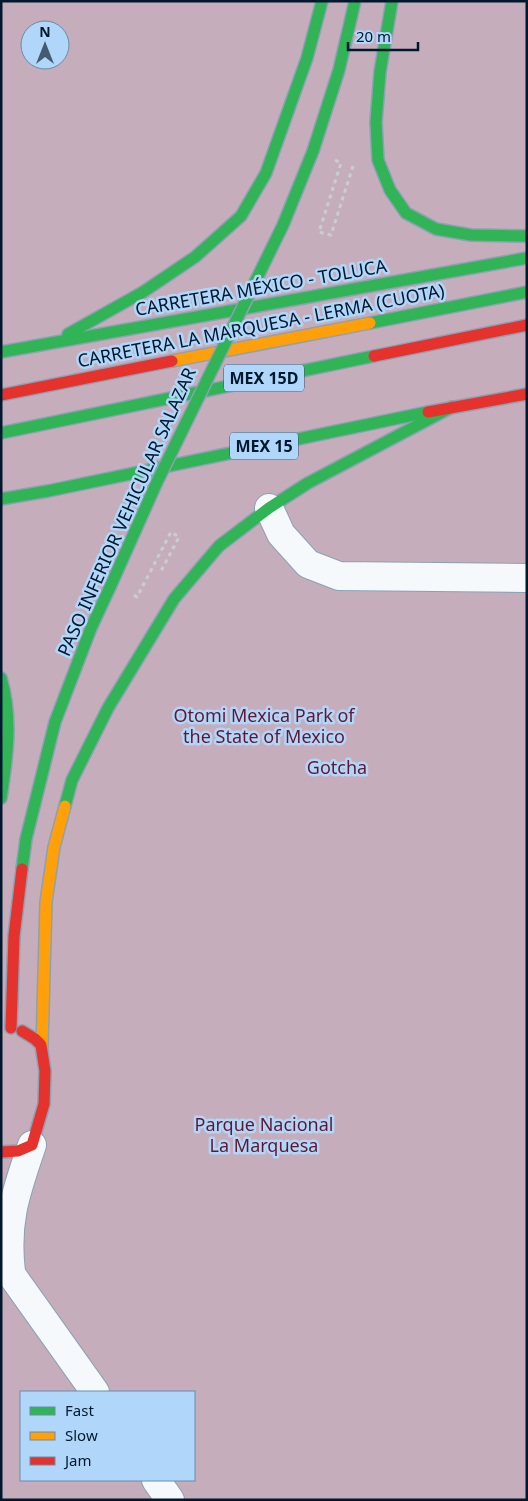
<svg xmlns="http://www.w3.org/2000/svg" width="528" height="1501" viewBox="0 0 528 1501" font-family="'Noto Sans',sans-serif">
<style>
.green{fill:#c6adbc;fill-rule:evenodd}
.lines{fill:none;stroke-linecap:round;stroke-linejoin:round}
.street-casing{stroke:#8ba1b4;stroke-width:30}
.fast-casing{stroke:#8ba1b4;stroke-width:14}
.slow-casing{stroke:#8ba1b4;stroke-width:14}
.jam-casing{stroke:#8ba1b4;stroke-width:14}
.path{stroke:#c7ced4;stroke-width:3;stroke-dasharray:4 4;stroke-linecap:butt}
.street{stroke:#f6f9fc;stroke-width:28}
.fast{stroke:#30b455;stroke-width:11}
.slow{stroke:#ff9f0a;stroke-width:11}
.jam{stroke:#e5322d;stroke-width:11}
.fast-bridge-casing{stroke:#8ba1b4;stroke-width:14;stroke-linecap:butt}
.fast-bridge{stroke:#30b455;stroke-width:11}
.labels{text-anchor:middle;stroke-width:5;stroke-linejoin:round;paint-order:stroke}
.shield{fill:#b0d7fa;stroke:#35516a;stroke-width:1}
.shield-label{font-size:16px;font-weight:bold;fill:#00182d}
.street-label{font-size:18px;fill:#00182d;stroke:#b0d7fa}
.park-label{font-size:18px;fill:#65162f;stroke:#b0d7fa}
</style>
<rect width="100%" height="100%" fill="#c1d6e9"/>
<!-- green -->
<path class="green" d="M1,1H527V1500H1ZM30,30H60V60H30ZM21,1392H194V1480H21Z"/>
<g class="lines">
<!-- street casing -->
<g class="street-casing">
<g id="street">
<path d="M269,508L281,534L308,564L339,576L527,578"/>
<path d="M1,1260L95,1392"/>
<path d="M11,1272C5,1221 16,1192 32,1145"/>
<path d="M156,1480L170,1500"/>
</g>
</g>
<!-- fast casing -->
<g class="fast-casing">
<g id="fast">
<path d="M392,1L380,72L376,122L378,160L390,190L406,213L436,229L471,235L527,236"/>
<path d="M313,151L339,70L355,1"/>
<path d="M370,323L527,292"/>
<path d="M68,334L143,292L195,257L241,216L266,173L307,58L322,1"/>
<path d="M1,352L527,258"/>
<path d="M1,433L374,356"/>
<path d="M1,499L48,491L428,412"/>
<path d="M1,678C13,718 7,758 1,798"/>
<path d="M65,806L72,780L108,708L174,599L219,546L269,508L308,483L452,407"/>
<path d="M22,869L26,839L55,722L91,628L111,585"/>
</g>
</g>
<!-- slow casing -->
<g class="slow-casing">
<g id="slow">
<path d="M172,361L370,323"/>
<path d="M42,1046L46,902L54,847L65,806"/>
</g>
</g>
<!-- jam casing -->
<g class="jam-casing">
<g id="jam">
<path d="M374,356L527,325"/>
<path d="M1,395L172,361"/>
<path d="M428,412L527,394"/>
<path d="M11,1028L14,936L22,869"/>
<path d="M1,1152L18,1151L32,1145L44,1104L45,1071L41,1045L35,1039L22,1031"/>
</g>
</g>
<!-- path -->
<g class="path">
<path d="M335,160L341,163L319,232L331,235L353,166"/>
<path d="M134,595L137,597L171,532L179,537L160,573"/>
</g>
<!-- street -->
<use href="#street" class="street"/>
<!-- fast -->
<use href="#fast" class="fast"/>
<!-- slow -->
<use href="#slow" class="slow"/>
<!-- jam -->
<use href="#jam" class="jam"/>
<!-- fast-bridge casing -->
<g class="fast-bridge-casing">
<path id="fast-bridge" d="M111,585L157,482L283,225L313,151"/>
</g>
<!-- fast-bridge -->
<use href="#fast-bridge" class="fast-bridge"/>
</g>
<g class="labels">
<!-- shield labels -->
<g class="shield">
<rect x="224" y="364.5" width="80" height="27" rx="4"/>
<rect x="230" y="432.5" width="68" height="27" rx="4"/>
</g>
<g class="shield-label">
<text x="264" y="384">MEX 15D</text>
<text x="264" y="452">MEX 15</text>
</g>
<!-- street labels -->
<g class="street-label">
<text transform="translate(261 288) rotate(-10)" y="6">CARRETERA MÉXICO - TOLUCA</text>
<text transform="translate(261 326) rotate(-11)" y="6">CARRETERA LA MARQUESA - LERMA (CUOTA)</text>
<text transform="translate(127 512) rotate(-66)" y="6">PASO INFERIOR VEHICULAR SALAZAR</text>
</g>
<!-- park labels -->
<g class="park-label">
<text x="264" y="722">Otomi Mexica Park of<tspan x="264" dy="21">the State of Mexico</tspan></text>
<text x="337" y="774">Gotcha</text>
<text x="264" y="1131">Parque Nacional<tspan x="264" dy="21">La Marquesa</tspan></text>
</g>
</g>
<!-- border -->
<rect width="528" height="1501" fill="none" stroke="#00182d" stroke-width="5"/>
<!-- legend -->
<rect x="20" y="1391" width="175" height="90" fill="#b0d7fa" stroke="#6a8ba8"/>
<rect x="30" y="1407" width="25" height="8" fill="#30b455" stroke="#6a8ba8"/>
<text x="65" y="1416" font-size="15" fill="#00182d">Fast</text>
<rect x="30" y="1432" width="25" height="8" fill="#ff9f0a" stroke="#6a8ba8"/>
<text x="65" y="1441" font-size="15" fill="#00182d">Slow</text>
<rect x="30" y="1457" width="25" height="8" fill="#e5322d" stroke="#6a8ba8"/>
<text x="65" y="1466" font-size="15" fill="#00182d">Jam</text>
<!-- north arrow -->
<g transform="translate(45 45)"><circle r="24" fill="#b0d7fa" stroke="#6a8ba8"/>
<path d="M0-4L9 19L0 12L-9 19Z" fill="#445a6f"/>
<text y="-8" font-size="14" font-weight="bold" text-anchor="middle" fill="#00182d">N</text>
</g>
<!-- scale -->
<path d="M348 42v8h70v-8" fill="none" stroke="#00182d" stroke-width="2.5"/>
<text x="356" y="42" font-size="15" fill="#00182d" stroke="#b0d7fa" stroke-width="4" paint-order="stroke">20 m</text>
</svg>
